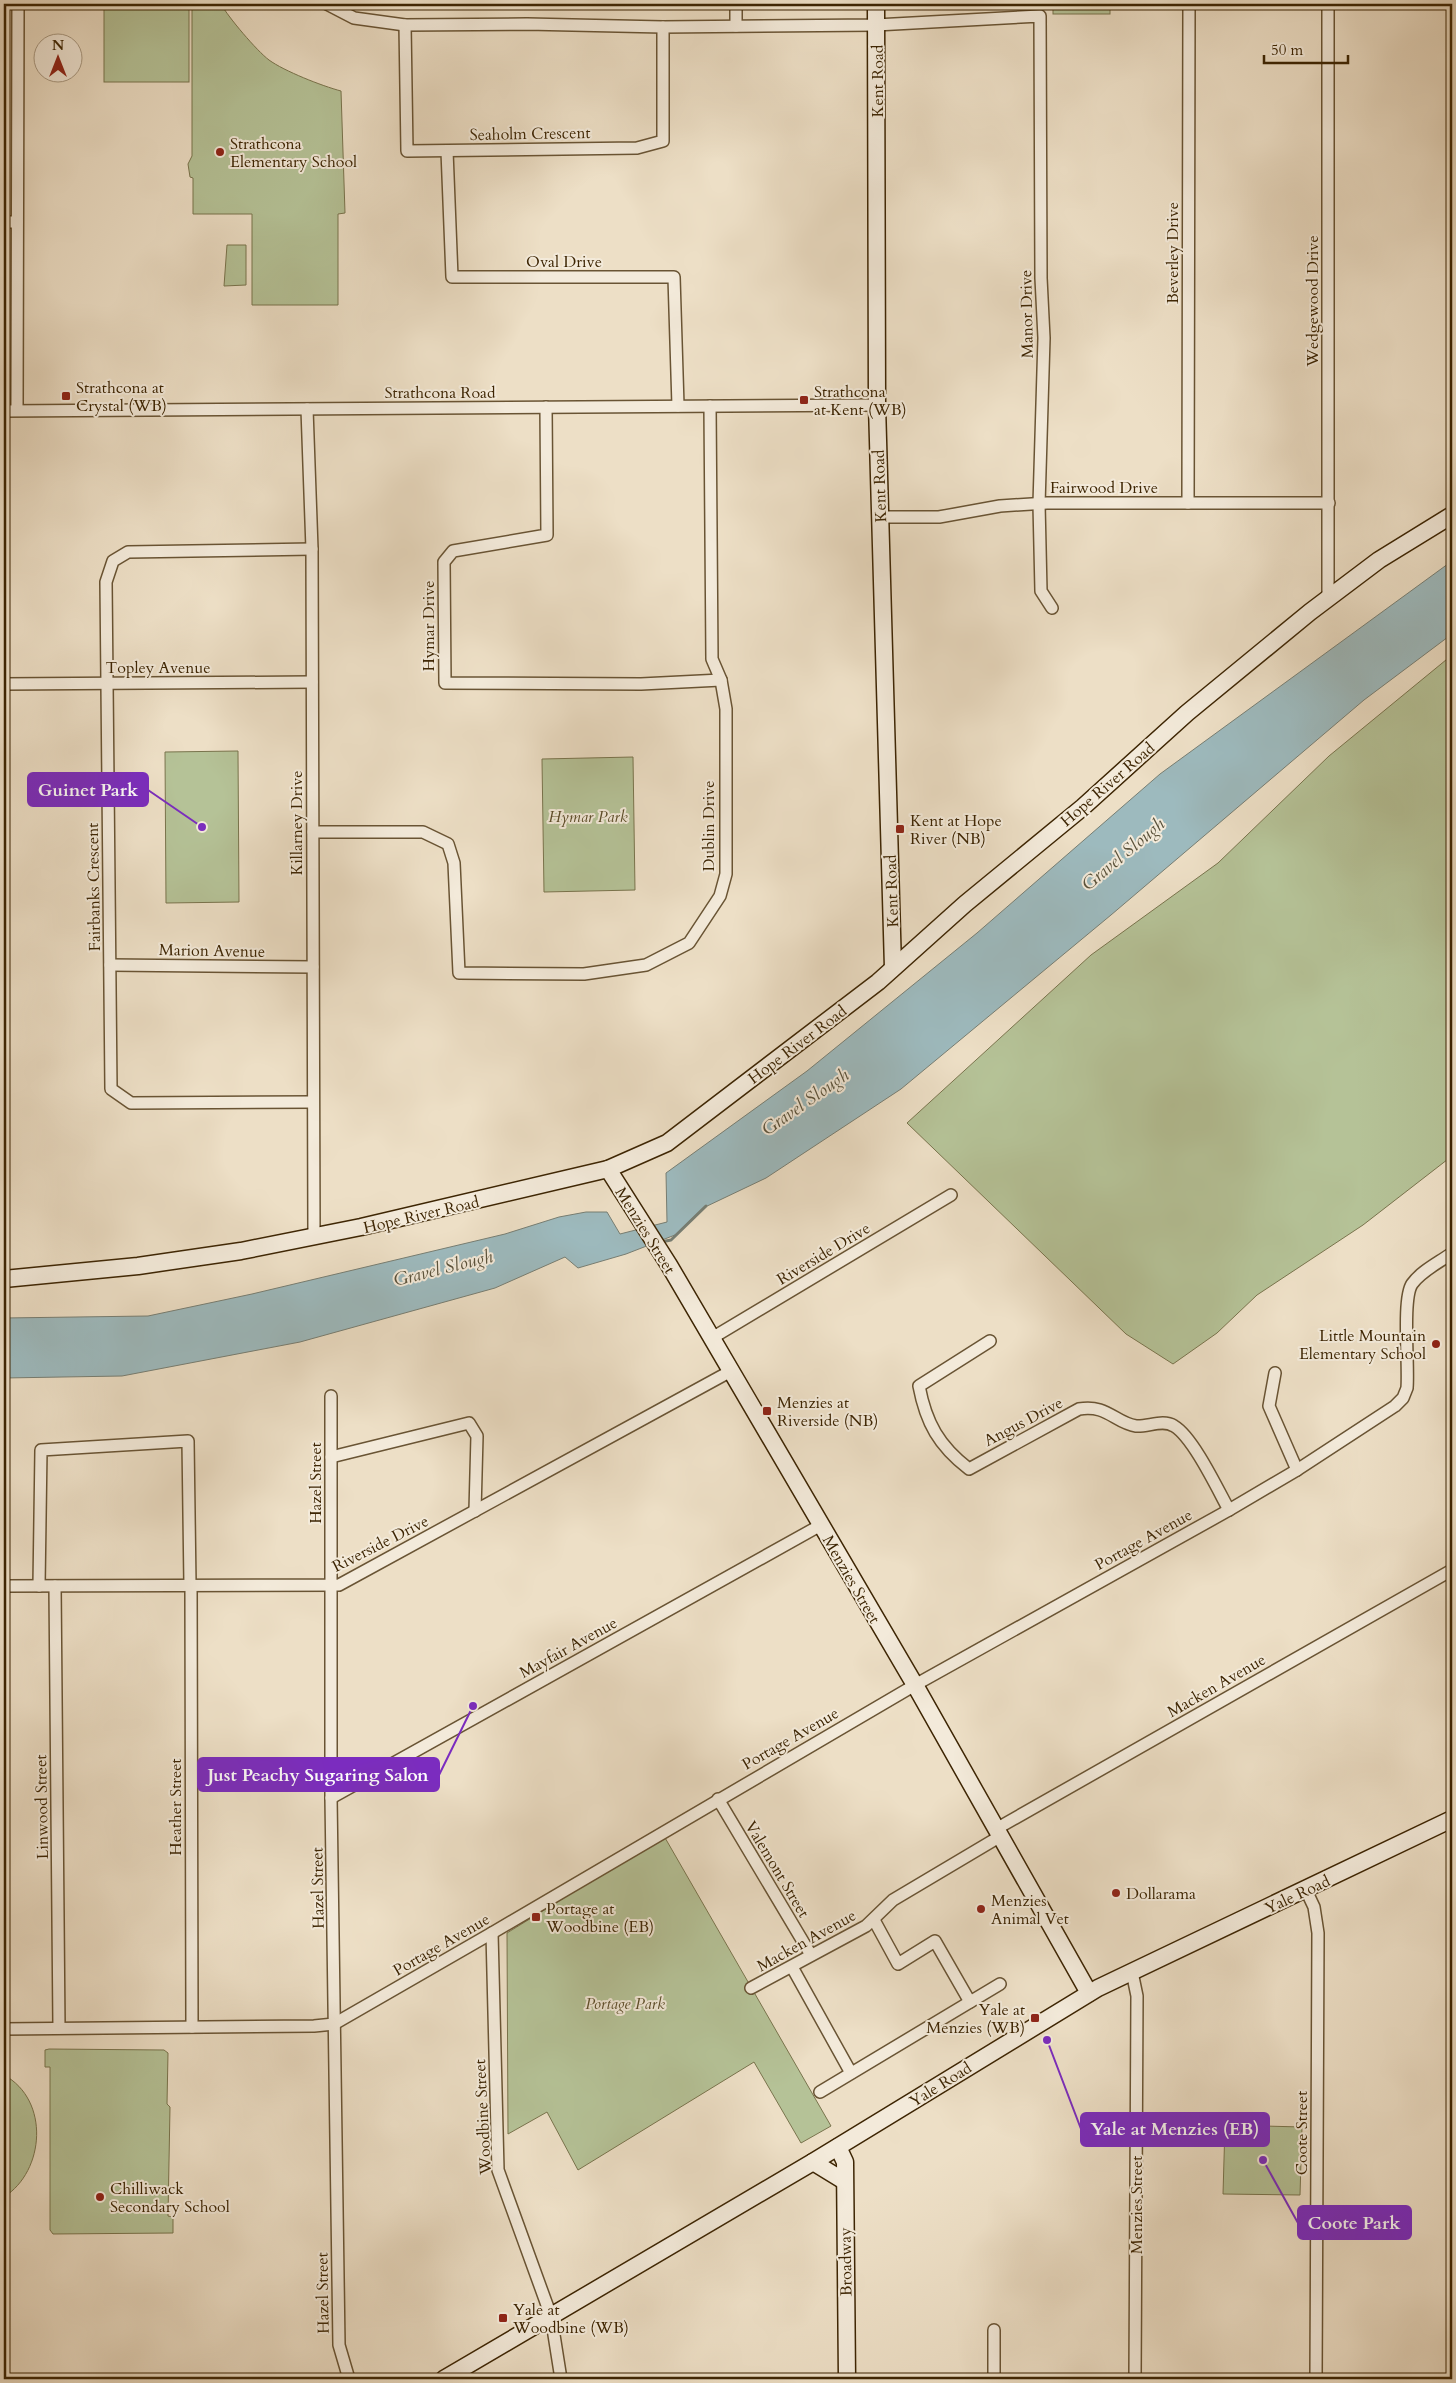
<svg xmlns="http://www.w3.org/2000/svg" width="1456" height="2383" viewBox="0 0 1456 2383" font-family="Cardo,serif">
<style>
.green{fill:#b5c297;stroke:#79744d}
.water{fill:#9dbabe;stroke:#777e73}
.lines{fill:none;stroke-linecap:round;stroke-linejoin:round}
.stream{stroke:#777e73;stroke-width:3}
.street-casing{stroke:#695434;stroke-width:14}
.secondary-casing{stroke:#3d2503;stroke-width:19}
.street{stroke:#f3eada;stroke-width:11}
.secondary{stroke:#f3eada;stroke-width:16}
.poi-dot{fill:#8f2418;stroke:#f3eada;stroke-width:2}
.labels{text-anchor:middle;stroke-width:4;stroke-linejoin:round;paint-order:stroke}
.street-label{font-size:16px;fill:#3d2503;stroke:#f3eada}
.poi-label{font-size:16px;fill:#3d2503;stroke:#f3eada;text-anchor:start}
.park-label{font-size:16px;font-style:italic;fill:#5b4c28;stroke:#f3eada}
.water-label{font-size:18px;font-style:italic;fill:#5a523b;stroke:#f3eada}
.leader{fill:none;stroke:#7b2cbf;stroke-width:2}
.callout-dot{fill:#7b2cbf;stroke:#f3eada;stroke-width:2}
.callout{fill:#7b2cbf;stroke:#7b2cbf;stroke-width:2}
.callout-label{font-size:18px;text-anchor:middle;font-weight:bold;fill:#fff}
</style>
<rect width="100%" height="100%" fill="#eddfc6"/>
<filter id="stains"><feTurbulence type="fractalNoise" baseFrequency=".004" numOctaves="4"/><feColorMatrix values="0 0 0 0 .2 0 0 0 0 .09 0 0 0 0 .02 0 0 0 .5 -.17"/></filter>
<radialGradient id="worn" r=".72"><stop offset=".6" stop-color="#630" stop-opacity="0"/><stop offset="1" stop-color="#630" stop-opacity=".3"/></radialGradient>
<!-- green -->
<g class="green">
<rect x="104" y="4" width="85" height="78"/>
<path d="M192,4H221C228,17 257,51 269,60C284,71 322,86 341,91L345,213L338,214V305H252V214H193V178L190,177L188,164L192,156Z"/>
<rect x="1053" y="4" width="57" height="10"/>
<path d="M227,245H246V285L224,286Z"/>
<path d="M1452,655V1156L1363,1225L1257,1295L1217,1333L1173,1364L1126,1334L907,1123L1091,955L1218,863L1329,756Z"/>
<path d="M238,751L239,902L166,903L165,752Z"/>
<path d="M633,757L635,890L544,892L542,759Z"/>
<path d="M664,1836L831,2126L801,2143L754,2062L578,2170L547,2112L508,2134L507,1933Z"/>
<path d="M49,2049L164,2050L168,2053L167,2104L170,2107L168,2216L173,2217V2233L53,2234L50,2230V2067H45V2050Z"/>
<path d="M4,2075C50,2100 45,2171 4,2197Z"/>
<path d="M1225,2125L1302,2127L1300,2195L1223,2194Z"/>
</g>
<!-- water -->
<path class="water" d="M1452,561V634L1364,700L1111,915L901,1089L766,1178L703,1208L675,1235L626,1254L578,1268L565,1257L495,1288L300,1342L122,1376L4,1378V1318L148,1316L252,1294L505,1234L559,1217L586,1212H607L620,1234L667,1222L666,1173L807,1071L977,933L1160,774Z"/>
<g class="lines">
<!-- stream -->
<path class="stream" d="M661,1242L671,1240L706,1206"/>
<!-- street casing -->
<g class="street-casing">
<g id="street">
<path d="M327,4L354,18L405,25L527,24L663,27L876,25L1040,16L1041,278L1044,338L1039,504L1041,591L1052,608"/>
<path d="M736,4V26"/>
<path d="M1328,4V599"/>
<path d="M405,25L407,151L637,148L663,141V27"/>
<path d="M447,151L452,277H674L678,406"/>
<path d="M4,222H17"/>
<path d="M546,407L547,535L453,551L444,562L445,683L641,684L721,680"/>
<path d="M307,409L312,549L314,1236"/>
<path d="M17,410L18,6"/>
<path d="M4,411L877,405"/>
<path d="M1188,503L1189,4"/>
<path d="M880,517H939L1000,506L1047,503H1329"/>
<path d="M312,549L128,552L113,561L106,582L111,1089L131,1103L313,1102"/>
<path d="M4,684L312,682"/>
<path d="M313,832H423L448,844L454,863L459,973L584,974L646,965L689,943L720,896L726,874V709L721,680L712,659L710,406"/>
<path d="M110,965L313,967"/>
<path d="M712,1338L951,1195"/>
<path d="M990,1341L919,1386C926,1423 939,1446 969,1469L1079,1409C1107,1404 1115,1423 1136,1426C1148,1427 1163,1419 1174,1426C1193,1437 1218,1490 1229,1510"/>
<path d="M1275,1373L1269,1406L1297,1470"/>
<path d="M331,1396V1798L339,2345L349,2379"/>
<path d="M331,1457L469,1423L477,1436L475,1511"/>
<path d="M4,1586L339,1585L731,1371"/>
<path d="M39,1586L41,1450L188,1441L190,1585"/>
<path d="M55,1586L59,2028"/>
<path d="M191,1586L192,2027"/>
<path d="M331,1798L821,1525"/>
<path d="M718,1799L811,1955"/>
<path d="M996,1829L1452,1570"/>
<path d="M1306,1890L1314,1907L1318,1933L1316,2379"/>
<path d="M874,1920L898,1964L935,1941L970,2002"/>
<path d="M492,1933L498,2170L551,2316L561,2379"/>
<path d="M792,1967L851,2073"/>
<path d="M1132,1972L1137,1996L1135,2379"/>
<path d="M751,1988L866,1926L893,1900L999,1837"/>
<path d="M4,2029L314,2026L334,2024L492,1933L915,1685L1229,1510L1297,1470L1395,1406L1403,1398L1407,1388C1409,1366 1402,1299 1412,1284C1421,1271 1440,1262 1452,1253"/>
<path d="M820,2092L1000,1984"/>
<path d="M994,2379V2330"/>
</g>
</g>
<!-- secondary casing -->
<g class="secondary-casing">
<g id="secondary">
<path d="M876,4L877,405L893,968"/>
<path d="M608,1169L669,1265L915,1685L1089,1993"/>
<path d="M4,1279L138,1266L241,1251L361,1227L608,1169L667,1143L878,982L965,904L1083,807L1187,713L1310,612L1379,560L1452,515"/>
<path d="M838,2147L845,2162L847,2379"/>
<path d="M813,2162L844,2181"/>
<path d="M444,2379L813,2162L1098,1988L1452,1819"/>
</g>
</g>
<!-- street -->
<use href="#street" class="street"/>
<!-- secondary -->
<use href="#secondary" class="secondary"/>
</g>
<!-- markers -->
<g class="poi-dot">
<circle cx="220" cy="152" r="5"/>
<rect x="61" y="391" width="10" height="10" rx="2.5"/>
<rect x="799" y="395" width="10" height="10" rx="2.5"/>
<rect x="895" y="824" width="10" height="10" rx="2.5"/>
<circle cx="1436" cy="1344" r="5"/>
<rect x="762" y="1406" width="10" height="10" rx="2.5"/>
<circle cx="1116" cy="1893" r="5"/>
<circle cx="981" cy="1909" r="5"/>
<rect x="531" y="1912" width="10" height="10" rx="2.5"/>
<rect x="1030" y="2013" width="10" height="10" rx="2.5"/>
<circle cx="100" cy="2197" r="5"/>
<rect x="498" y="2313" width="10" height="10" rx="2.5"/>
</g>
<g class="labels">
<!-- street labels -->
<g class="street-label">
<text transform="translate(877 81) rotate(-90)" y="6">Kent Road</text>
<text transform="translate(530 133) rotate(-1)" y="6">Seaholm Crescent</text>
<text transform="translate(1172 253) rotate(-90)" y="6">Beverley Drive</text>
<text x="564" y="267">Oval Drive</text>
<text transform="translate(1312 301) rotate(-90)" y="6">Wedgewood Drive</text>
<text transform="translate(1026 314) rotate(-91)" y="6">Manor Drive</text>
<text x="440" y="398">Strathcona Road</text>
<text transform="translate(879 486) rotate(-92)" y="6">Kent Road</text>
<text x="1104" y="493">Fairwood Drive</text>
<text transform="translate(428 626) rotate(-90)" y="6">Hymar Drive</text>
<text x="158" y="673">Topley Avenue</text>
<text transform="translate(1107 784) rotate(-41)" y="6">Hope River Road</text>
<text transform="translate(296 823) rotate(-90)" y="6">Killarney Drive</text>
<text transform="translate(708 826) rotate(-90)" y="6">Dublin Drive</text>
<text transform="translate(93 887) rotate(-91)" y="6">Fairbanks Crescent</text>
<text transform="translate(891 891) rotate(-92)" y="6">Kent Road</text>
<text transform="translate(212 950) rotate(1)" y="6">Marion Avenue</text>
<text transform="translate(797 1044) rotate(-37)" y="6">Hope River Road</text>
<text transform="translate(421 1214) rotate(-13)" y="6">Hope River Road</text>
<text transform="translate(646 1230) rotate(58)" y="6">Menzies Street</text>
<text transform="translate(823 1253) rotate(-31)" y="6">Riverside Drive</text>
<text transform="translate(1023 1421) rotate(-28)" y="6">Angus Drive</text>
<text transform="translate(315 1483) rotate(-90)" y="6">Hazel Street</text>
<text transform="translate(1143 1539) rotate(-29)" y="6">Portage Avenue</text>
<text transform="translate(380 1543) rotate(-27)" y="6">Riverside Drive</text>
<text transform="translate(852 1579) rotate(60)" y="6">Menzies Street</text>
<text transform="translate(568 1647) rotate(-29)" y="6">Mayfair Avenue</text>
<text transform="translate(1216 1685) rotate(-30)" y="6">Macken Avenue</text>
<text transform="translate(790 1738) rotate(-30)" y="6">Portage Avenue</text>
<text transform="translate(41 1807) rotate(-91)" y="6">Linwood Street</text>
<text transform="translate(175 1807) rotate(-90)" y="6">Heather Street</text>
<text transform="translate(778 1869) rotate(59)" y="6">Valemont Street</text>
<text transform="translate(317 1888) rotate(-91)" y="6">Hazel Street</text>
<text transform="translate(1297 1894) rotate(-25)" y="6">Yale Road</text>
<text transform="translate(806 1940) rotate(-29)" y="6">Macken Avenue</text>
<text transform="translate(441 1944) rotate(-30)" y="6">Portage Avenue</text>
<text transform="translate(940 2084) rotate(-32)" y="6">Yale Road</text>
<text transform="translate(482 2117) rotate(-93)" y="6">Woodbine Street</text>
<text transform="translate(1301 2133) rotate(-90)" y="6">Coote Street</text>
<text transform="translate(1136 2205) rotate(-90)" y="6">Menzies Street</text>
<text transform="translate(845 2262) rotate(-91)" y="6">Broadway</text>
<text transform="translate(322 2293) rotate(-91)" y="6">Hazel Street</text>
</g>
<!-- poi labels -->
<g class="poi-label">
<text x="230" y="149">Strathcona<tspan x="230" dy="18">Elementary School</tspan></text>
<text x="76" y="393">Strathcona at<tspan x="76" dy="18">Crystal (WB)</tspan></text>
<text x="814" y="397">Strathcona<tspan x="814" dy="18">at Kent (WB)</tspan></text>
<text x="910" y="826">Kent at Hope<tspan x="910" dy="18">River (NB)</tspan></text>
<text x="1426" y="1341" text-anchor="end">Little Mountain<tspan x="1426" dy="18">Elementary School</tspan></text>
<text x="777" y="1408">Menzies at<tspan x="777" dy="18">Riverside (NB)</tspan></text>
<text x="1126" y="1899">Dollarama</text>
<text x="991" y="1906">Menzies<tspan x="991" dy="18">Animal Vet</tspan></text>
<text x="546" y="1914">Portage at<tspan x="546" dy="18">Woodbine (EB)</tspan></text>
<text x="1025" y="2015" text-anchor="end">Yale at<tspan x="1025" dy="18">Menzies (WB)</tspan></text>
<text x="110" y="2194">Chilliwack<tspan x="110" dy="18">Secondary School</tspan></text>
<text x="513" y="2315">Yale at<tspan x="513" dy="18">Woodbine (WB)</tspan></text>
</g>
<!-- park labels -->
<g class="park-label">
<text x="588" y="822">Hymar Park</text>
<text x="625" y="2009">Portage Park</text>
</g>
<!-- water labels -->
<g class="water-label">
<text transform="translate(1123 854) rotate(-40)" y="6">Gravel Slough</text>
<text transform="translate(805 1102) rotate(-35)" y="6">Gravel Slough</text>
<text transform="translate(443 1268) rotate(-14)" y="6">Gravel Slough</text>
</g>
</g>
<!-- callouts -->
<path class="leader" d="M202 827L148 790M473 1706L439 1775M1047 2040L1081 2129M1263 2160L1298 2223"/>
<g class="callout-dot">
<circle cx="202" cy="827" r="5"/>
<circle cx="473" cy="1706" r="5"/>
<circle cx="1047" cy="2040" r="5"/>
<circle cx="1263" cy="2160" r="5"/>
</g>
<g class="callout">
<rect x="28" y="773" width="120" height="33" rx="5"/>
<rect x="198" y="1758" width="241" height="33" rx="5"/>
<rect x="1081" y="2113" width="188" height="33" rx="5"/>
<rect x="1298" y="2206" width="113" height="33" rx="5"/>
</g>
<g class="callout-label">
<text x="88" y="796">Guinet Park</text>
<text x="318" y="1781">Just Peachy Sugaring Salon</text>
<text x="1175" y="2135">Yale at Menzies (EB)</text>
<text x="1354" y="2229">Coote Park</text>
</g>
<!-- margin -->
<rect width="1456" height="2383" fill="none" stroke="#eddfc6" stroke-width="20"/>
<rect x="5" y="5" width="1446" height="2373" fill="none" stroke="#3d2503" stroke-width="2.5"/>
<rect x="10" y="10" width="1436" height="2363" fill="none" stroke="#3d2503"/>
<!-- north arrow -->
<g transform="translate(58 58)"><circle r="24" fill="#f3eada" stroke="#aa9b84"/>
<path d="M0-4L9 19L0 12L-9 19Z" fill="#8f2418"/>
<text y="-8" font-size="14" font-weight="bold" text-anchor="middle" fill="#3d2503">N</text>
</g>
<!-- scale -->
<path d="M1264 55v8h84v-8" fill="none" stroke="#3d2503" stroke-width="2.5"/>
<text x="1271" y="55" font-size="15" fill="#3d2503" stroke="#f3eada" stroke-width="4" paint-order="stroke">50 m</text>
<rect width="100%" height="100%" filter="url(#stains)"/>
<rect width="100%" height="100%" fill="url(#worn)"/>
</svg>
